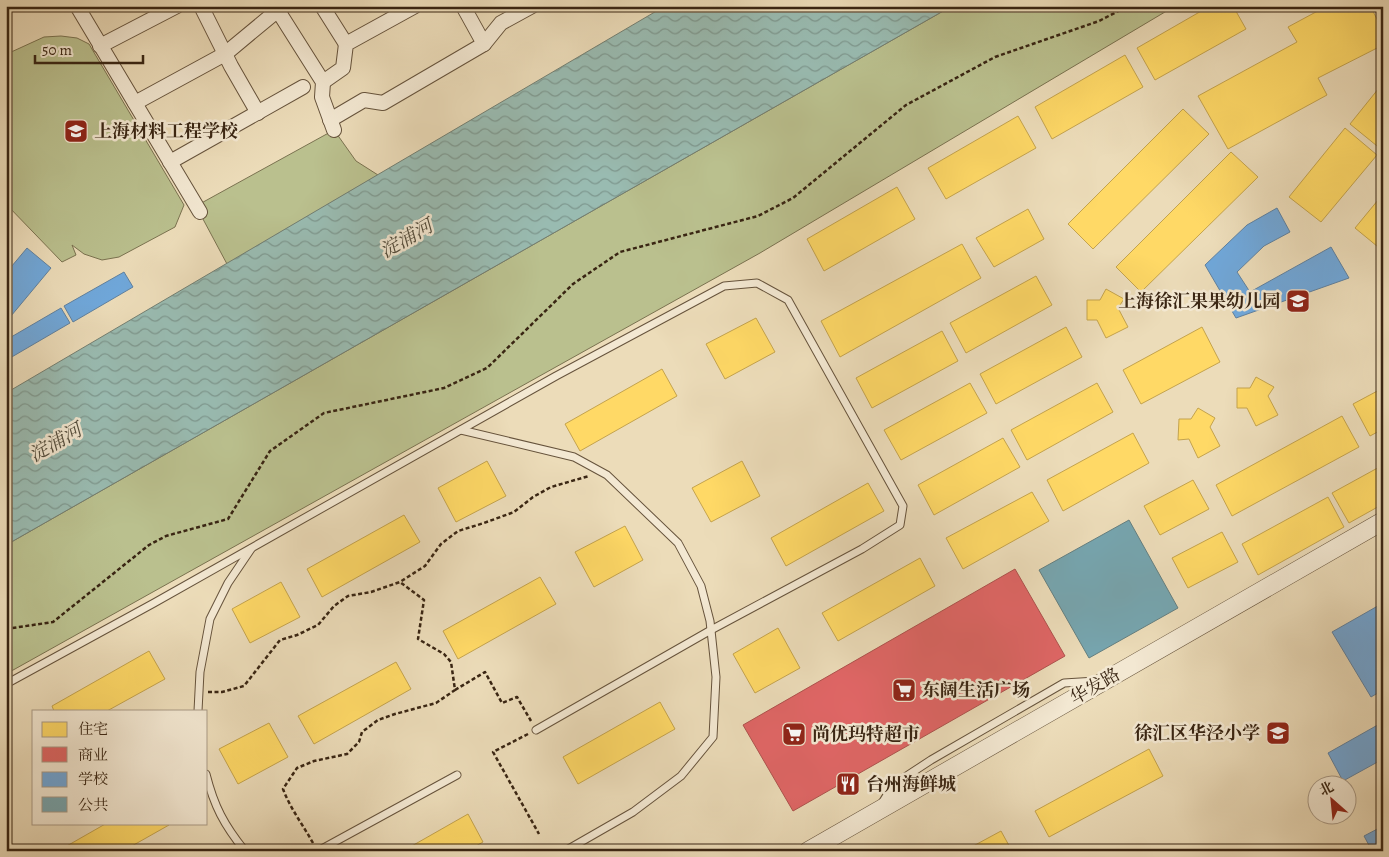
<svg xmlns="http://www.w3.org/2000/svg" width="1389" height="857" viewBox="0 0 1389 857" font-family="Alegreya,'Noto Serif SC',serif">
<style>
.green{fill:#bac08e;stroke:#7a7250}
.water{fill:url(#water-waves);stroke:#737f72}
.homes{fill:#ffd966;stroke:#c4a34d}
.shops{fill:#e06666;stroke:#ae524d}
.schools{fill:#6fa8dc;stroke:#5f81a0}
.public{fill:#76a5af;stroke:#647f80}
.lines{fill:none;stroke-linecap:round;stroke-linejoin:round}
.service-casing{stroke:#66533c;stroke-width:9}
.minor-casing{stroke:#66533c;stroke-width:16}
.tertiary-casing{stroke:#66533c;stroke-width:19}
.path{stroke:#392513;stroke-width:2.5;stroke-dasharray:4 2.5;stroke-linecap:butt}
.service{stroke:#f3e8d2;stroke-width:7}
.minor{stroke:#f3e8d2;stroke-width:14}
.tertiary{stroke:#f3e8d2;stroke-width:18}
.labels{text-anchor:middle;stroke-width:5;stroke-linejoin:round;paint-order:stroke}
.poi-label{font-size:18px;font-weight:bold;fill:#392513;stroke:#f3e8d2;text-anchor:start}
.street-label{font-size:18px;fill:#392513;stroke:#f3e8d2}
.water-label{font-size:19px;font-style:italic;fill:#514a3a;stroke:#f3e8d2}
</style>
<defs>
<pattern id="water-waves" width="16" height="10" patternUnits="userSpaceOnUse" patternTransform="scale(1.25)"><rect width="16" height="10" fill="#99bbb1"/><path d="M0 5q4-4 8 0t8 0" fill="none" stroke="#7e988f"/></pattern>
</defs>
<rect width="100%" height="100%" fill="#ecdcb9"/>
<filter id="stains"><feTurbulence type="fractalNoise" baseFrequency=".004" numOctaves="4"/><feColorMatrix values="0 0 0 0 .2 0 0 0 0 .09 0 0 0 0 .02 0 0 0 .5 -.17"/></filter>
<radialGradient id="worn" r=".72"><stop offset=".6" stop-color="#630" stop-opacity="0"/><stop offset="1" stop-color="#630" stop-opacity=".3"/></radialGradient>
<!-- green -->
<g class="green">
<path d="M952,6H1175L760,253L6,674V545Z"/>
<path d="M61,36L77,38L89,44L184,205L175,227L119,257L102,260L84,254L72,245L76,255L62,262L6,204V56L9,53L44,37Z"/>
<path d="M334,130L356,161L378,175L227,264L196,206Z"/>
</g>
<!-- water -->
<path class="water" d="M665,6H952L6,545V393Z"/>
<!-- homes -->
<g class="homes">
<path d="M1210,6H1233L1246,29L1155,80L1137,48Z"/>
<path d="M1327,6H1370L1383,30V45L1318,78L1327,95L1228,149L1198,96L1297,42L1288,27Z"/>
<path d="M1125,55L1143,87L1052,139L1035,107Z"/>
<path d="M1383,83V148L1382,150L1350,124Z"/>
<path d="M1183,109L1209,134L1093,249L1068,224Z"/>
<path d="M1018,116L1036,148L946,199L928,168Z"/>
<path d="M1345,128L1377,155L1321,222L1289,197Z"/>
<path d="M1231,152L1258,177L1141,292L1116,267Z"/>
<path d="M897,187L915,219L824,271L807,239Z"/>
<path d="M1383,194V251L1355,228Z"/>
<path d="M1028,209L1044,239L994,267L976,238Z"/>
<path d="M962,244L981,278L840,357L821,321Z"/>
<path d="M1036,276L1052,305L966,353L950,323Z"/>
<path d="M1106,289L1124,299L1118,308L1128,327L1106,338L1097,320H1087V300H1100Z"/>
<path d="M756,318L775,352L725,379L706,344Z"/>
<path d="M1066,327L1082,357L996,404L980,374Z"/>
<path d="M1202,327L1220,362L1141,404L1123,370Z"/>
<path d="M942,331L958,361L872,408L856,378Z"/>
<path d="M662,369L677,396L580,451L565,424Z"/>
<path d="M1256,377L1274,387L1268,396L1278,415L1256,426L1247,408H1237V388H1250Z"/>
<path d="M970,383L987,413L901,460L884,430Z"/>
<path d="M1097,383L1113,412L1027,460L1011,430Z"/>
<path d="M1383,388V429L1370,436L1353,404Z"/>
<path d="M1198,408L1215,418L1210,427L1220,446L1198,458L1189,439L1178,440L1179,419H1191Z"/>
<path d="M1342,416L1359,447L1232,516L1216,485Z"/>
<path d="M1133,433L1149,463L1063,511L1047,480Z"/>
<path d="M1003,438L1020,467L934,515L918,485Z"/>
<path d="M487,461L506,496L456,522L438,488Z"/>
<path d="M742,461L760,496L711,522L692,488Z"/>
<path d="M1383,465V504L1349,523L1332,493Z"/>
<path d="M1193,480L1209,509L1160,535L1144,506Z"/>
<path d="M868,483L884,511L786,566L771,538Z"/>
<path d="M1032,492L1049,521L963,569L946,538Z"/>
<path d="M1328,497L1344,527L1258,575L1242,544Z"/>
<path d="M404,515L420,542L322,597L307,569Z"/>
<path d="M625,526L643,560L594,587L575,552Z"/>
<path d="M1222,532L1238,562L1188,588L1172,558Z"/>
<path d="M920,558L935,586L838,641L822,613Z"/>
<path d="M540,577L556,604L458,659L443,631Z"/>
<path d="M281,582L300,617L250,643L232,609Z"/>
<path d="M778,628L800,668L755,693L733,654Z"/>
<path d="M149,651L165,679L107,711H54L52,706Z"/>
<path d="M396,662L411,689L314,744L298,716Z"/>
<path d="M660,702L675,729L578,784L563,757Z"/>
<path d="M269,723L288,757L238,784L219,749Z"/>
<path d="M1149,749L1163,776L1049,837L1035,811Z"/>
<path d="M468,814L483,842L467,851H403Z"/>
<path d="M107,823H169V825L123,851H58Z"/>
<path d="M1001,831L1012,851H964Z"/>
</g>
<!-- shops -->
<path class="shops" d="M1015,569L1065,656L793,811L743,725Z"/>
<!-- schools -->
<g class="schools">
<path d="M1277,208L1290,232L1264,246L1237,272L1250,292L1331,247L1349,278L1236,318L1205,265L1247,225Z"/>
<path d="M27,248L51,268L6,322V273Z"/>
<path d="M124,272L133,287L73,322L64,306Z"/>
<path d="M61,308L70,323L10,358L6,351V340Z"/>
<path d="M1383,603V690L1371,697L1332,632Z"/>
<path d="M1383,722V759L1343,781L1328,753Z"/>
<path d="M1383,826V851H1372L1364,836Z"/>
</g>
<!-- public -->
<path class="public" d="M1129,520L1178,608L1089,658L1039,570Z"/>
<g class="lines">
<!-- service casing -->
<g class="service-casing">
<g id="service">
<path d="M461,430L574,457L607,475L678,543L701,586L710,621L716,677L713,737L681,776L633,812L565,851"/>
<path d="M6,684L154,603L556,376L724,286L757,283L788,300L903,506L900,525L862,549L711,630L536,730"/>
<path d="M198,711L200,672L210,619L228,583L251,549"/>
<path d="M206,774C214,806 224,825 245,851"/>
<path d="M882,803L887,795L902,779L931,760L1064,683L1096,681"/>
<path d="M318,851L457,775"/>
</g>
</g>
<!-- minor casing -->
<g class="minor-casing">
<g id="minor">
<path d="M77,6L200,212"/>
<path d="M201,6L231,66L258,113"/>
<path d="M275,6L323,82L322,97L334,130"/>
<path d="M322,6L346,44"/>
<path d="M463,6L484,44"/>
<path d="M100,46L177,6"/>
<path d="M323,82L343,68L346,44L415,6"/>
<path d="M135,103L225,54L278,10L284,6"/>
<path d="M330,120L364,100L383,103L484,44L501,23L532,6"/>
<path d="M170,162L303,87"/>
</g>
</g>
<!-- tertiary casing -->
<g class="tertiary-casing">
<path id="tertiary" d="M808,851L1383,521"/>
</g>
<!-- path -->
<g class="path">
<path d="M6,629L53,622L149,545L166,536L228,519L270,451L324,413L444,388L487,368L573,284L620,252L758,216L793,198L906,105L995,57L1099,21L1128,6"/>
<path d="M455,690L485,672L502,703L517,697L531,721"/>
<path d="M208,692H222L244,686L280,640L297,635L318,625L334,606L348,596L371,592L400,582L425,566L441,544L458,531L484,523L514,512L533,497L551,487L589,476"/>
<path d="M528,734L493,752L539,834"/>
<path d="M313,843C303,825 290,808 283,789L297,768L314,761L347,754L359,742L362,732L378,720L395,714L436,703L455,690L451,662L444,654L418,639L424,600L400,582"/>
</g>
<!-- service -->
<use href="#service" class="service"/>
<!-- minor -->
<use href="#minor" class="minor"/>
<!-- tertiary -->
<use href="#tertiary" class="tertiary"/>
</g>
<!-- icons -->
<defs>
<g id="school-square" transform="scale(1.25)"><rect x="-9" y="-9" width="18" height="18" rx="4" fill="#8f2418" stroke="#f3e8d2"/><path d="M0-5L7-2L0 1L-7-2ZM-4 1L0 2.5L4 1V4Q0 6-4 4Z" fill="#fff"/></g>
<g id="supermarket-square" transform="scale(1.25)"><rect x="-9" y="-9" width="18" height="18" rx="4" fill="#8f2418" stroke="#f3e8d2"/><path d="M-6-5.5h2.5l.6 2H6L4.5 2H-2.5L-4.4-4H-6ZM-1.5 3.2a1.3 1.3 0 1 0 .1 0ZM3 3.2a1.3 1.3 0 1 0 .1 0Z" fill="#fff"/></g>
<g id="restaurant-square" transform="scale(1.25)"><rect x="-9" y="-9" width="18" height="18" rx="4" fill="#8f2418" stroke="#f3e8d2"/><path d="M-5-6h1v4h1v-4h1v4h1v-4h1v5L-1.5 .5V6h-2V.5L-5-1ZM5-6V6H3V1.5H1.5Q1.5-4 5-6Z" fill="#fff"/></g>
</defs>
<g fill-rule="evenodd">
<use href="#school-square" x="76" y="131"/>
<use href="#school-square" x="1298" y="301"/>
<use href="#supermarket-square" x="904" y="690"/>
<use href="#school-square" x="1278" y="733"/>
<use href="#supermarket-square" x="794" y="734"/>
<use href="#restaurant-square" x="848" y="784"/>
</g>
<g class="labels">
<!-- poi labels -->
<g class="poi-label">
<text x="94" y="137">上海材料工程学校</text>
<text x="1280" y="307" text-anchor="end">上海徐汇果果幼儿园</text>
<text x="922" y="696">东阔生活广场</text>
<text x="1260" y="739" text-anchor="end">徐汇区华泾小学</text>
<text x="812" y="740">尚优玛特超市</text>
<text x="866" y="790">台州海鲜城</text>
</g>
<!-- street labels -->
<g class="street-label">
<text transform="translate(1095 686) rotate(-30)" y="6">华发路</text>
</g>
<!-- water labels -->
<g class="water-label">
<text transform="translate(406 238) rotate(-30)" y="7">淀浦河</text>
<text transform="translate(55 442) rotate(-30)" y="7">淀浦河</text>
</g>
</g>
<!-- margin -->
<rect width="1389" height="857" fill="none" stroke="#ecdcb9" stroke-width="25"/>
<rect x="8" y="8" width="1374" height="842" fill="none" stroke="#392513" stroke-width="2.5"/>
<rect x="12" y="12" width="1364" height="832" fill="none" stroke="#392513"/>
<!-- legend -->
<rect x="32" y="710" width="175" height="115" fill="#f3e8d2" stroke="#a99a86"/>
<rect x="42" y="722" width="25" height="15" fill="#ffd966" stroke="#a99a86"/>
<text x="78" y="734" font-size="15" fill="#392513">住宅</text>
<rect x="42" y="747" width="25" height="15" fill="#e06666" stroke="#a99a86"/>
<text x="78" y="760" font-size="15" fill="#392513">商业</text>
<rect x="42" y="772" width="25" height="15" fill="#6fa8dc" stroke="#a99a86"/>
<text x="78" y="784" font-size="15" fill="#392513">学校</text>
<rect x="42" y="797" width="25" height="15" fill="#76a5af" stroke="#a99a86"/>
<text x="78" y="810" font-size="15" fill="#392513">公共</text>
<!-- north arrow -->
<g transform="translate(1332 800) rotate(333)"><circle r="24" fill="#f3e8d2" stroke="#a99a86"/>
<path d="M0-4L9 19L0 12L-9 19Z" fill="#8f2418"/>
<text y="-8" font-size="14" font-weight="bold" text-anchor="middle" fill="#392513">北</text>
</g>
<!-- scale -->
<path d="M35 55v8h108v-8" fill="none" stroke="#392513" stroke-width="2.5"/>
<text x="42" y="55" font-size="15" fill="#392513" stroke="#f3e8d2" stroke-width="4" paint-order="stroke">50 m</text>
<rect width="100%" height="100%" filter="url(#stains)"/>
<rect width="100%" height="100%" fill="url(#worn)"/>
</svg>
